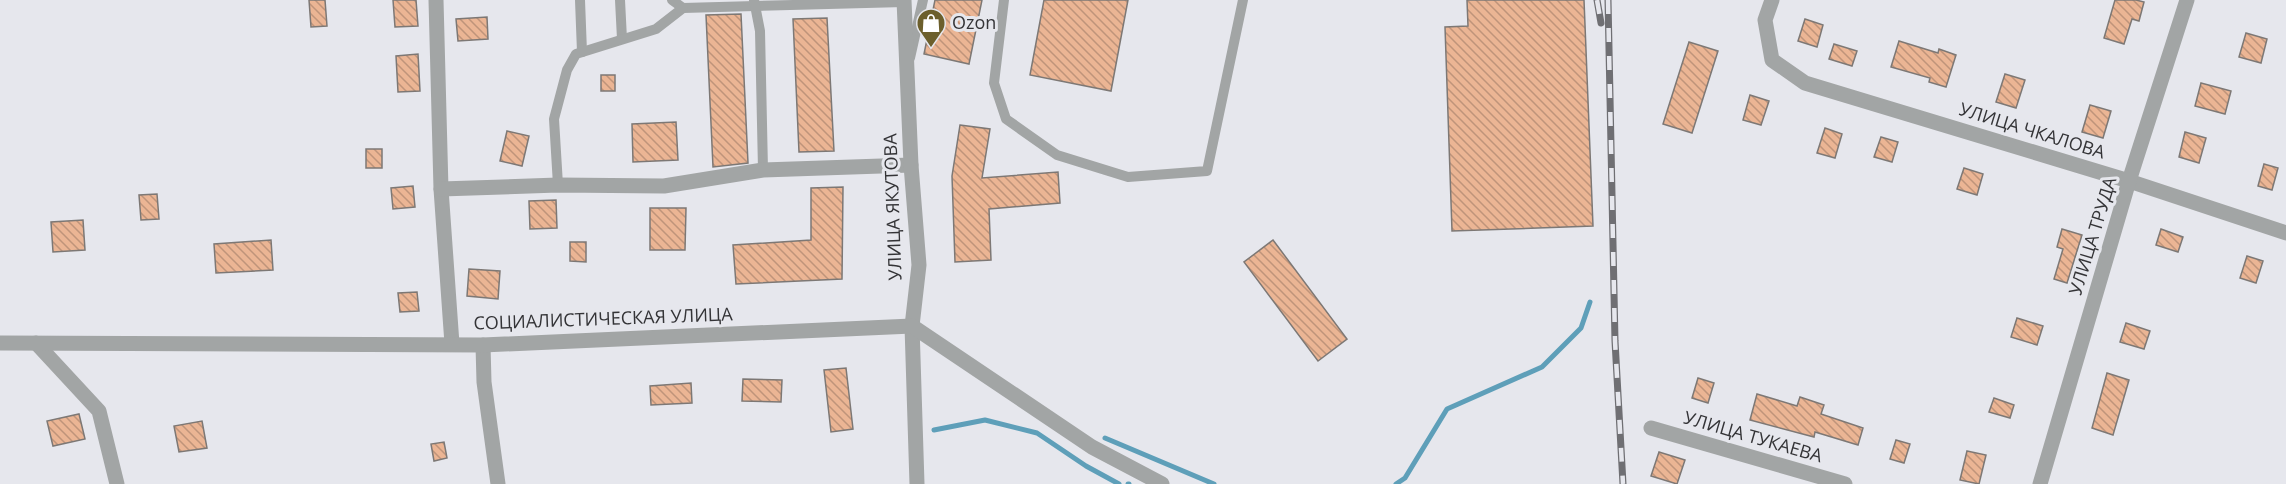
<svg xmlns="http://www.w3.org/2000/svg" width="2286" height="484" viewBox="0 0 2286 484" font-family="'Open Sans',sans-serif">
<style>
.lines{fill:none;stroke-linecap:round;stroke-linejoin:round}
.stream{stroke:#5e9fb9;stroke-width:5}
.building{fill:url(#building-back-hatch);stroke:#7d7875;stroke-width:1.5}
.service{stroke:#a2a5a5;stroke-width:10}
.minor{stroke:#a2a5a5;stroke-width:15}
.tertiary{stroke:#a2a5a5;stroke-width:15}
.rail-casing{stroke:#6f6f73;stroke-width:7}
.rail{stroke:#e6e7ed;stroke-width:4.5;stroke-dasharray:14;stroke-linecap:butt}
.labels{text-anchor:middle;stroke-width:6;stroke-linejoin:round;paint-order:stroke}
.poi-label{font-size:18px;fill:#343437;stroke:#e6e7ed;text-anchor:start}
.street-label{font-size:18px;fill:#343437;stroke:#e6e7ed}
</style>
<defs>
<pattern id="building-back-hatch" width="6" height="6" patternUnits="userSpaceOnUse" patternTransform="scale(1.5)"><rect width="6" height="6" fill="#ebb594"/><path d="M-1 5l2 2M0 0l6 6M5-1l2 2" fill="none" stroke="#bf947a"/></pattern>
</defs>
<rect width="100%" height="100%" fill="#e6e7ed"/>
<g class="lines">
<!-- stream -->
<g class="stream">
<path d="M934,430L985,420L1037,433L1086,466L1119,484"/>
<path d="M1105,438L1214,484"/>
<path d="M1128,484H1129"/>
<path d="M1396,484L1405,478L1447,409L1542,367L1581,328L1590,302"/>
</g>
</g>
<!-- building -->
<g class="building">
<path d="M309,0H325L327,26L311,27Z"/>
<path d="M393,0H416L418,26L395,27Z"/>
<path d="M935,0H982L969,64L924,54Z"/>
<path d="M1044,0H1128L1111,91L1030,75Z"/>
<path d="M1467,0H1584L1593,226L1452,231L1445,27L1468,26Z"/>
<path d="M2115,0H2136L2144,2L2139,21L2132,19L2124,44L2104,38Z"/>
<path d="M741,14L748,163L713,167L706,15Z"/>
<path d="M487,17L488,39L458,41L456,19Z"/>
<path d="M827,18L834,151L799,152L793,19Z"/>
<path d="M1805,19L1823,25L1817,47L1798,41Z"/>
<path d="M2246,33L2267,39L2261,63L2239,57Z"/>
<path d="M1899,41L1938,53L1939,49L1956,55L1946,87L1929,82L1930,78L1891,67Z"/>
<path d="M1689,42L1718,51L1692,133L1663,124Z"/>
<path d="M1834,44L1857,51L1852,66L1829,59Z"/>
<path d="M418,54L420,91L398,92L396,56Z"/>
<path d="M2005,74L2025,80L2016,108L1996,102Z"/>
<rect x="601" y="75" width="14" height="16"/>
<path d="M2201,83L2231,91L2225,114L2195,106Z"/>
<path d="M1750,95L1769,101L1761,125L1743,120Z"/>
<path d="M2090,105L2111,111L2103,138L2082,132Z"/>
<path d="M676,122L678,160L633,162L632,124Z"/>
<path d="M960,125L990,129L982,178L1058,172L1060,203L989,209L991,260L955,262L952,176Z"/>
<path d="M1825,128L1842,134L1835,158L1817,153Z"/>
<path d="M507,131L529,136L522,166L500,161Z"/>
<path d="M2185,132L2206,138L2199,163L2179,157Z"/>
<path d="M1881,137L1898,142L1892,162L1874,157Z"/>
<rect x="366" y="149" width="16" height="19"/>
<path d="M2264,164L2278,168L2272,190L2258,186Z"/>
<path d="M1964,168L1983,174L1977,195L1957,189Z"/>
<path d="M413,186L415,207L393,209L391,188Z"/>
<path d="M843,187L842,279L736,284L733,245L811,240V188Z"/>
<path d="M157,194L159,219L141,220L139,195Z"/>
<path d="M556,200L557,228L530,229L529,201Z"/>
<path d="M650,208H686L685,250H650Z"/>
<path d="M83,220L85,250L53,252L51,222Z"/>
<path d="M2062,229L2082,235L2067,283L2054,279L2063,249L2057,247Z"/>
<path d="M2161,229L2183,237L2178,252L2156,245Z"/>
<path d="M271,240L273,270L216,273L214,244Z"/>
<path d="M1273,240L1347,339L1318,361L1244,262Z"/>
<path d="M570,242H586V262L570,261Z"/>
<path d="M2247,256L2263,261L2256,283L2240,278Z"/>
<path d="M469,269L500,271L498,299L467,296Z"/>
<path d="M417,292L419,311L400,312L398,293Z"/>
<path d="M2017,318L2043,326L2037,345L2011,337Z"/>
<path d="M2126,323L2150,331L2144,349L2120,342Z"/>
<path d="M846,368L853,429L831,432L824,370Z"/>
<path d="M2107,373L2129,380L2113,435L2092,428Z"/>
<path d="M1698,378L1714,383L1708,403L1692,398Z"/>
<path d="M743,379L782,380L781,402L742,401Z"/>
<path d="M691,383L692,403L651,405L650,386Z"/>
<path d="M1757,394L1797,406L1800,397L1824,405L1821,414L1863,428L1858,445L1815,432L1814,437L1750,420Z"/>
<path d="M1994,398L2014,405L2010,418L1989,412Z"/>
<path d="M79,414L85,439L53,446L47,421Z"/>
<path d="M202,421L207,448L179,452L174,426Z"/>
<path d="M1896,440L1910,444L1904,463L1890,459Z"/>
<path d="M444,442L447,458L434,461L431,444Z"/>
<path d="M1967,451L1986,455L1979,484L1960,480Z"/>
<path d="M1659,452L1685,460L1677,484L1651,476Z"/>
</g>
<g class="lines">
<!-- service -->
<g class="service">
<path d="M580,0L582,52"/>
<path d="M620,0L622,39"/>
<path d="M672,0L683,8L904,2"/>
<path d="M754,0L760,31L763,170"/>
<path d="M1004,0L994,83L1006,119L1057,155L1128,177L1207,171L1243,0"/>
<path d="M910,58L923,0"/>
<path d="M558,185L554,119L567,70L576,54L656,29L683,8"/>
</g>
<!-- minor -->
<g class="minor">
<path d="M436,0L441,189L452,344"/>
<path d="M1772,0L1765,20L1772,60L1805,83L2129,181L2286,233"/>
<path d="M441,189L558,185L664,186L763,170L911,165"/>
<path d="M36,343L99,411L117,484"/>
<path d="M483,345L484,382L498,484"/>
<path d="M1651,428L1845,484"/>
<path d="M2040,484L2129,181L2187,0"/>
</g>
<!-- tertiary -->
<g class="tertiary">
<path d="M904,0L911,165L919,265L912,326L917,484"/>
<path d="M0,343L483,345L912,326L1092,447L1162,484"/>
</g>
<!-- rail casing -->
<g class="rail-casing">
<g id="rail">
<path d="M1597,0L1601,23"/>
<path d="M1608,0L1615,341L1623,484"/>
</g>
</g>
<!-- rail -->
<use href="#rail" class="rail"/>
</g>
<!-- icons -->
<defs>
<g id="shop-pin" transform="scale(1.5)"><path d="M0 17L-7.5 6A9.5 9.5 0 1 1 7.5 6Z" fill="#6c5f2c" stroke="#e6e7ed"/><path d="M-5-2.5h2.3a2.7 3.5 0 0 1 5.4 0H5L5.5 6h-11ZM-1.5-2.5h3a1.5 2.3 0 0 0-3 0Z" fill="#fff"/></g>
</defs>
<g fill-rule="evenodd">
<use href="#shop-pin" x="931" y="23"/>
</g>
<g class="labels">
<!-- poi labels -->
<g class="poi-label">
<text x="952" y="29">Ozon</text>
</g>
<!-- street labels -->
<g class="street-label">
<text transform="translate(2032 131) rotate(17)" y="6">УЛИЦА ЧКАЛОВА</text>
<text transform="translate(893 207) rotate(-92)" y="6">УЛИЦА ЯКУТОВА</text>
<text transform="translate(2093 236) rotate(-73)" y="6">УЛИЦА ТРУДА</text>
<text transform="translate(603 319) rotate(-2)" y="6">СОЦИАЛИСТИЧЕСКАЯ УЛИЦА</text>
<text transform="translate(1753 437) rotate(16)" y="6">УЛИЦА ТУКАЕВА</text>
</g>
</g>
</svg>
